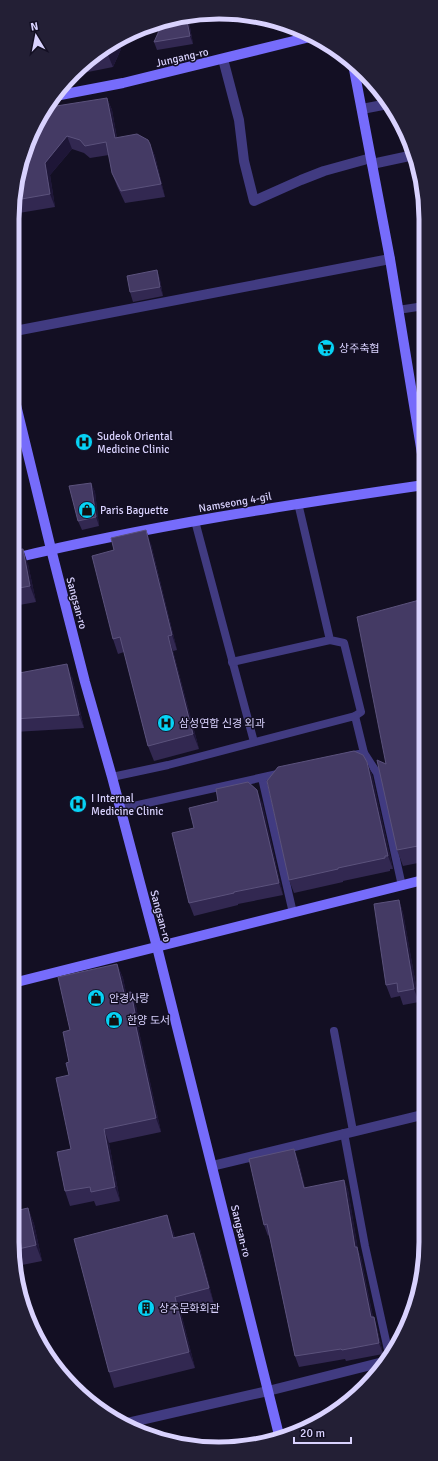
<svg xmlns="http://www.w3.org/2000/svg" width="438" height="1461" viewBox="0 0 438 1461" font-family="Signika,'Noto Sans KR',sans-serif">
<style>
.lines{fill:none;stroke-linecap:round;stroke-linejoin:round}
.lane{stroke:#413b81;stroke-width:8}
.street{stroke:#413b81;stroke-width:10}
.secondary{stroke:#766cfb;stroke-width:10}
.wall{fill:#322851}
.shaded-wall{fill:#1e1637}
.building{fill:#443a64;stroke:#5b527c}
.labels{text-anchor:middle;stroke-width:3;stroke-linejoin:round;paint-order:stroke}
.street-label{font-size:11px;fill:#d9d2fe;stroke:#130f23}
.poi-label{font-size:11px;fill:#d9d2fe;stroke:#130f23;text-anchor:start}
.rim{fill:none;stroke:#d9d2fe;stroke-width:5}
</style>
<rect width="100%" height="100%" fill="#130f23"/>
<g class="lines">
<!-- lane -->
<g class="lane">
<path d="M398,310L424,306"/>
<path d="M298,503L330,640L344,643L361,712L355,716"/>
<path d="M195,521L254,742"/>
<path d="M232,662L330,640"/>
<path d="M364,753L377,773L402,886"/>
<path d="M112,777L168,765L355,716L364,753L349,756"/>
<path d="M262,778L293,913"/>
<path d="M120,809L282,773"/>
<path d="M334,1031L353,1131"/>
<path d="M344,1133L365,1246L390,1359"/>
</g>
<!-- street -->
<g class="street">
<path d="M223,59L239,120L244,161L254,201L301,180L324,171L371,158"/>
<path d="M362,109L388,104"/>
<path d="M372,164L414,155"/>
<path d="M15,331L390,259"/>
<path d="M212,1166L422,1115"/>
<path d="M123,1424L268,1391L387,1361"/>
</g>
<!-- secondary -->
<g class="secondary">
<path d="M353,64L390,259L424,466"/>
<path d="M55,96L123,83L314,36"/>
<path d="M15,401L51,549L85,682L112,777L157,947L280,1439"/>
<path d="M15,558C149,526 287,505 424,485"/>
<path d="M13,983L423,880"/>
</g>
</g>
<!-- wall -->
<g class="wall">
<path d="M188,16L193,44L157,50L154,42Z"/>
<path d="M118,41L121,49L113,67L83,73V75L74,77L104,47Z"/>
<path d="M374,82L382,95L375,96L371,83Z"/>
<path d="M107,98L112,110L117,138L150,144L155,156L165,197L125,203L117,186L112,173L109,155L90,158L84,153L72,149L50,175L55,207L19,213L16,203V178Z"/>
<path d="M157,270L160,280L163,296L133,302L130,292Z"/>
<path d="M91,483L95,492L99,526L82,530L78,521Z"/>
<path d="M15,536L17,550L28,564L36,602L14,606Z"/>
<path d="M151,544L177,650L173,651L199,749L154,761L148,746L124,652L118,654L113,639Z"/>
<path d="M423,599V862L403,866L397,850Z"/>
<path d="M14,674L72,677L84,728L14,732Z"/>
<path d="M367,762L372,775L393,869H390V871L343,881V882L294,893L289,880Z"/>
<path d="M262,802L283,895L238,904V905L194,916L189,903L194,828Z"/>
<path d="M399,900L403,913L419,1002L403,1005L400,996L391,998L386,985Z"/>
<path d="M117,964L123,978L126,993L136,1006L140,1027H138L161,1132L109,1143L120,1201L96,1206L94,1201L70,1206L65,1191L71,1149L69,1075L70,1030Z"/>
<path d="M298,1159L305,1188L344,1180L348,1190L358,1250L361,1258L373,1317H374L377,1328L383,1354L346,1361L345,1359L299,1367L295,1356L269,1235L268,1236L264,1225Z"/>
<path d="M28,1208L34,1224L42,1261L17,1266L12,1242L18,1210Z"/>
<path d="M173,1231L175,1238L200,1249L214,1304L181,1313L195,1368L114,1388L109,1372Z"/>
</g>
<!-- shaded-wall -->
<g class="shaded-wall">
<path d="M186,16H188L193,44L190,36Z"/>
<path d="M118,41L121,49L113,67L108,55L114,43Z"/>
<path d="M107,98L112,110L119,151L115,138Z"/>
<path d="M67,136L72,149L50,175L55,207L50,194L45,163Z"/>
<path d="M150,144L155,156L165,197L161,184Z"/>
<path d="M157,270L160,280L163,296L160,287Z"/>
<path d="M91,483L95,492L99,526L96,517Z"/>
<path d="M146,530L151,544L177,650L172,635Z"/>
<path d="M15,536L18,551L15,542Z"/>
<path d="M23,549L28,564L36,602L30,586Z"/>
<path d="M168,636L173,651L199,749L193,734Z"/>
<path d="M67,664L72,677L84,728L79,715Z"/>
<path d="M367,762L372,775L393,869L388,856Z"/>
<path d="M257,790L262,802L283,895L279,883Z"/>
<path d="M399,900L403,913L419,1002L414,989Z"/>
<path d="M117,964L123,978L129,1007L124,993Z"/>
<path d="M131,992L136,1006L140,1027L135,1013Z"/>
<path d="M133,1013L138,1027L161,1132L156,1118Z"/>
<path d="M104,1129L109,1143L120,1201L115,1187Z"/>
<path d="M294,1149L298,1159L307,1199L304,1188Z"/>
<path d="M344,1180L348,1190L358,1250L361,1258L375,1328L371,1317L355,1247Z"/>
<path d="M12,1194L18,1209L21,1227L15,1211Z"/>
<path d="M28,1208L34,1224L42,1261L36,1245Z"/>
<path d="M167,1215L173,1231L179,1254L173,1238Z"/>
<path d="M194,1233L200,1249L214,1304L209,1288Z"/>
<path d="M175,1297L181,1313L195,1368L189,1352Z"/>
<path d="M374,1317L377,1328L383,1354L379,1343Z"/>
</g>
<!-- building -->
<g class="building">
<path d="M179,16H186L190,36L154,42L163,22Z"/>
<path d="M114,43L108,55L93,58L104,47Z"/>
<path d="M370,79L374,82L371,83Z"/>
<path d="M107,98L115,138L137,134L148,140L150,144L161,184L121,191L112,173L106,142L85,146L80,140L67,136L45,163L50,194L16,200V178L39,123L50,107Z"/>
<path d="M157,270L160,287L130,292L127,276Z"/>
<path d="M91,483L96,517L78,521L69,486Z"/>
<path d="M146,530L172,635L168,636L193,734L148,746L120,637L113,639L92,556L114,550L111,538Z"/>
<path d="M15,548V550L23,549L30,586L14,589Z"/>
<path d="M423,599V845L397,850L377,760L386,764L357,617Z"/>
<path d="M67,664L79,715L14,719V674Z"/>
<path d="M354,751L363,755L367,762L388,856H385V858L338,868V869L289,880L267,781L278,767Z"/>
<path d="M248,782L257,790L279,883L234,892V893L189,903L172,833L194,828L189,808L218,801L216,789Z"/>
<path d="M399,900L414,989L398,992L397,983L386,985L374,904Z"/>
<path d="M117,964L124,993L131,992L135,1013H133L156,1118L104,1129L115,1187L91,1192L90,1187L65,1191L57,1152L71,1149L56,1078L69,1075L66,1063L69,1062L63,1032L70,1030L58,977Z"/>
<path d="M294,1149L304,1188L344,1180L355,1247H357L371,1317H374L379,1343L342,1350L341,1349L295,1356L267,1224L264,1225L249,1159Z"/>
<path d="M12,1195L15,1211L28,1208L36,1245L14,1250L12,1242Z"/>
<path d="M167,1215L173,1238L194,1233L209,1288L175,1297L189,1352L109,1372L74,1239Z"/>
</g>
<!-- icons -->
<defs>
<g id="supermarket-disc" transform="scale(0.9)"><circle r="9.5" fill="#07d2f5" stroke="#130f23"/><path d="M-6-5.5h2.5l.6 2H6L4.5 2H-2.5L-4.4-4H-6ZM-1.5 3.2a1.3 1.3 0 1 0 .1 0ZM3 3.2a1.3 1.3 0 1 0 .1 0Z" fill="#111"/></g>
<g id="hospital-disc" transform="scale(0.9)"><circle r="9.5" fill="#07d2f5" stroke="#130f23"/><path d="M-5-5h3v3.5h4V-5h3V5h-3V1.5h-4V5h-3Z" fill="#111"/></g>
<g id="shop-disc" transform="scale(0.9)"><circle r="9.5" fill="#07d2f5" stroke="#130f23"/><path d="M-5-2.5h2.3a2.7 3.5 0 0 1 5.4 0H5L5.5 6h-11ZM-1.5-2.5h3a1.5 2.3 0 0 0-3 0Z" fill="#111"/></g>
<g id="building-disc" transform="scale(0.9)"><circle r="9.5" fill="#07d2f5" stroke="#130f23"/><path d="M-4-6H4V6H1V3H-1V6H-4ZM-2.5-4.3h1.7v1.8h-1.7ZM.8-4.3h1.7v1.8H.8ZM-2.5-1h1.7V.8h-1.7ZM.8-1h1.7V.8H.8Z" fill="#111"/></g>
</defs>
<g fill-rule="evenodd">
<use href="#supermarket-disc" x="326" y="348"/>
<use href="#hospital-disc" x="84" y="442"/>
<use href="#shop-disc" x="87" y="510"/>
<use href="#hospital-disc" x="166" y="723"/>
<use href="#hospital-disc" x="78" y="804"/>
<use href="#shop-disc" x="96" y="998"/>
<use href="#shop-disc" x="114" y="1020"/>
<use href="#building-disc" x="146" y="1308"/>
</g>
<g class="labels">
<!-- street labels -->
<g class="street-label">
<text transform="translate(182 57) rotate(-13)" y="4">Jungang-ro</text>
<text transform="translate(235 502) rotate(-10)" y="4">Namseong 4-gil</text>
<text transform="translate(77 603) rotate(75)" y="4">Sangsan-ro</text>
<text transform="translate(161 916) rotate(75)" y="4">Sangsan-ro</text>
<text transform="translate(241 1231) rotate(76)" y="4">Sangsan-ro</text>
</g>
<!-- poi labels -->
<g class="poi-label">
<text x="339" y="352">상주축협</text>
<text x="97" y="440">Sudeok Oriental<tspan x="97" dy="13">Medicine Clinic</tspan></text>
<text x="100" y="514">Paris Baguette</text>
<text x="179" y="727">삼성연합 신경 외과</text>
<text x="91" y="802">I Internal<tspan x="91" dy="13">Medicine Clinic</tspan></text>
<text x="109" y="1002">안경사랑</text>
<text x="127" y="1024">한양 도서</text>
<text x="159" y="1312">상주문화회관</text>
</g>
</g>
<!-- crop -->
<path d="M0 0H438V1461H0ZM219 19H219A200 200 0 0 1 419 219V1242A200 200 0 0 1 219 1442H219A200 200 0 0 1 19 1242V219A200 200 0 0 1 219 19Z" fill="#231f35" fill-rule="evenodd"/>
<path class="rim" d="M219 19H219A200 200 0 0 1 419 219V1242A200 200 0 0 1 219 1442H219A200 200 0 0 1 19 1242V219A200 200 0 0 1 219 19Z"/>
<!-- north arrow -->
<g transform="translate(36 36) rotate(350)" stroke="#130f23" stroke-width="3" paint-order="stroke">
<path d="M0-3L7 15L0 10L-7 15Z" fill="#d9d2fe"/>
<text y="-6" font-size="11" font-weight="bold" text-anchor="middle" fill="#d9d2fe">N</text>
</g>
<!-- scale -->
<path d="M294 1437v6h57v-6" fill="none" stroke="#d9d2fe" stroke-width="2"/>
<text x="300" y="1437" font-size="12" fill="#d9d2fe" stroke="#130f23" stroke-width="3" paint-order="stroke">20 m</text>
</svg>
